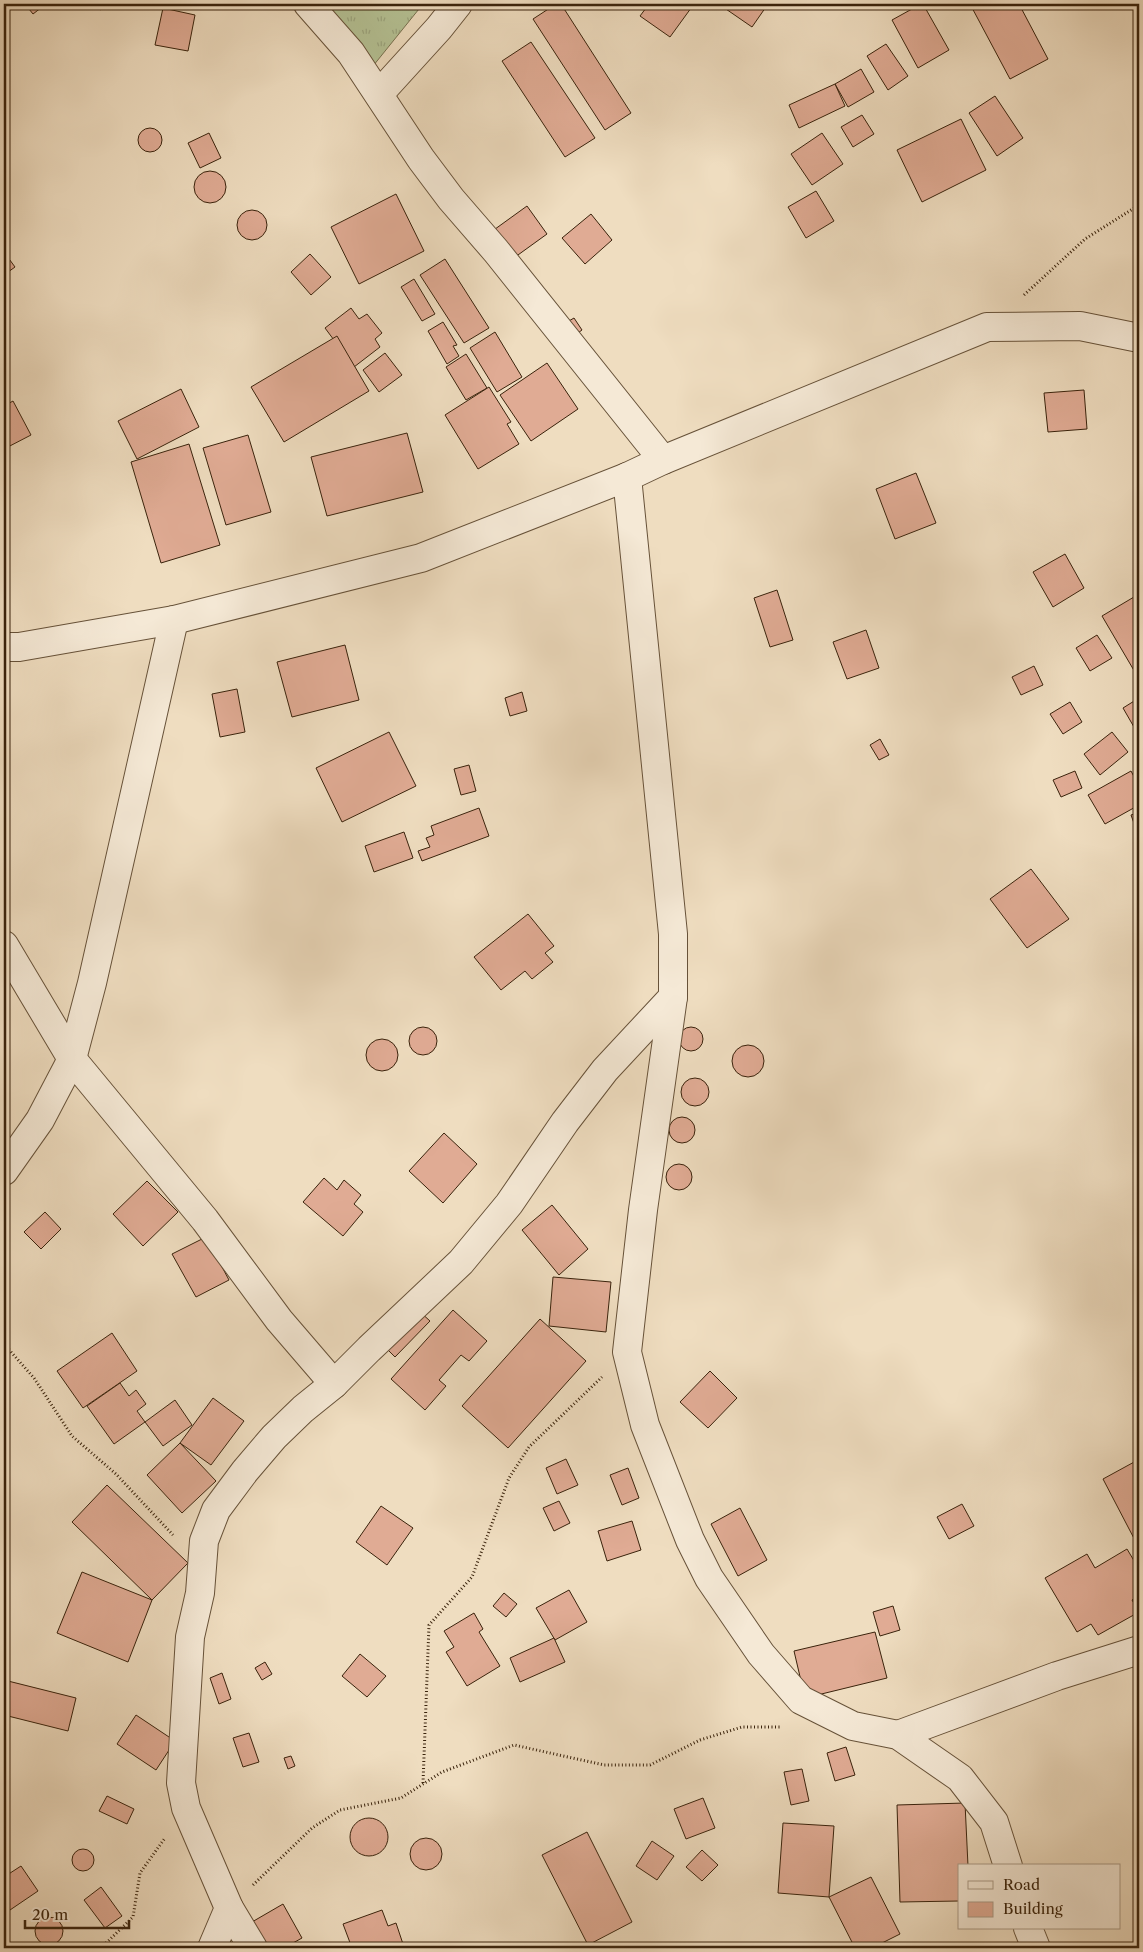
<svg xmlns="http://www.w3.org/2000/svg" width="1143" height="1952" viewBox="0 0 1143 1952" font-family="'Libre Caslon Text',serif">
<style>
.grass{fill:url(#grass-tufts);stroke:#787250}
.building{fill:#e0ab94;stroke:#3a230c}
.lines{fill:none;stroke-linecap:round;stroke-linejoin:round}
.minor-casing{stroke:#675239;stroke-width:30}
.tertiary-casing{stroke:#675239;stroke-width:30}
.path{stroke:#3a230c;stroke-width:3;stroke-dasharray:1 2.5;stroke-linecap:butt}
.minor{stroke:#f5e9d6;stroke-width:28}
.tertiary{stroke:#f5e9d6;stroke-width:28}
</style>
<defs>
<pattern id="grass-tufts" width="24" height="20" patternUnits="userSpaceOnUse" patternTransform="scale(1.25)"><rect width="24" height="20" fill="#b5c295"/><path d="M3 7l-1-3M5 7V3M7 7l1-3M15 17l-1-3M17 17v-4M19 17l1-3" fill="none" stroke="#9ca67f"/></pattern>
</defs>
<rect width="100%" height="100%" fill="#efddc0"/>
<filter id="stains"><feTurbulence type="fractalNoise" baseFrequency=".004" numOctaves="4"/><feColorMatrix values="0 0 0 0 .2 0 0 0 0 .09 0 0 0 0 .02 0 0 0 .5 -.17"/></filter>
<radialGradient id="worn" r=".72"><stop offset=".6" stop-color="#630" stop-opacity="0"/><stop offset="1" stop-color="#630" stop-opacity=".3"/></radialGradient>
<!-- grass -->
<path class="grass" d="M327,4H423L373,66Z"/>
<!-- building -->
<g class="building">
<path d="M25,4H46L33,14Z"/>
<path d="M95,4H108L100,10Z"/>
<path d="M556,4H561L631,113L605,130L533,19Z"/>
<path d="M649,4H694L670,37L640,16Z"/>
<path d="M725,4H768L752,27L723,7Z"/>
<path d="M921,4H923L949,50L918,68L892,20Z"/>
<path d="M970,4H1019L1048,59L1010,79Z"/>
<path d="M163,8L195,15L188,51L155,45Z"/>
<path d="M531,42L595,138L565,157L502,61Z"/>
<path d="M886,44L908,76L888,90L867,56Z"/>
<path d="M861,69L874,92L848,107L835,84Z"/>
<path d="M835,84L845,106L799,128L789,105Z"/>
<path d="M995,96L1023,138L997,156L969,113Z"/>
<path d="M862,115L874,134L853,147L841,127Z"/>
<path d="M961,119L986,170L922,202L897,150Z"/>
<circle cx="150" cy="140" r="12"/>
<path d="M209,133L221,158L200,168L188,143Z"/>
<path d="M822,133L843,164L812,185L791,154Z"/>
<circle cx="210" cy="187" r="16"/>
<path d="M816,191L834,221L806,238L788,207Z"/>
<path d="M396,194L424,251L359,284L331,227Z"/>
<path d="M527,206L547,234L511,260L491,232Z"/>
<circle cx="252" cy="225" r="15"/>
<path d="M591,214L612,240L585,264L562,238Z"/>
<path d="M4,252L15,267L4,275Z"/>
<path d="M310,254L331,277L311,295L291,272Z"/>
<path d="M445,259L489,328L464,343L420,275Z"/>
<path d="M414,279L435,314L422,321L401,287Z"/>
<path d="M351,308L359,319L367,314L382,333L375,339L380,347L354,367L325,328Z"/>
<path d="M574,318L582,330L571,338L562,325Z"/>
<path d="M443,322L457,345L453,346L459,356L447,364L428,331Z"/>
<path d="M495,332L522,377L497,392L470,348Z"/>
<path d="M337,336L369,391L284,442L251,387Z"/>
<path d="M385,353L402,375L379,392L363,370Z"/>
<path d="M466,354L487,388L466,400L446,367Z"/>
<path d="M547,363L578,409L531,441L500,395Z"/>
<path d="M489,387L511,422L507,424L519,444L478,469L445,415Z"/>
<path d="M181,389L199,427L137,459L118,421Z"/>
<path d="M1084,390L1087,429L1048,432L1044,393Z"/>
<path d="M13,401L31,435L4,449V406Z"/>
<path d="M407,433L423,492L327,516L311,457Z"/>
<path d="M248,435L271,512L226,525L203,448Z"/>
<path d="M189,444L220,545L161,563L131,462Z"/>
<path d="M916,473L936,523L895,539L876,489Z"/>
<path d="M1065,554L1084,588L1053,607L1033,572Z"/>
<path d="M777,590L793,640L770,647L754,598Z"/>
<path d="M1139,594V679L1102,616Z"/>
<path d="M866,630L879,668L847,679L833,642Z"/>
<path d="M1097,635L1112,658L1090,671L1076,648Z"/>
<path d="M345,645L359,700L292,717L277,662Z"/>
<path d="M1034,666L1043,685L1021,695L1012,677Z"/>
<path d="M237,689L245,732L220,737L212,694Z"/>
<path d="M522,692L527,711L510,716L505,698Z"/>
<path d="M1139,698V733L1138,734L1123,708Z"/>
<path d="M1070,702L1082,722L1063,734L1050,714Z"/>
<path d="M389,732L416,786L342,822L316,768Z"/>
<path d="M1112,732L1128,752L1100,775L1084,754Z"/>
<path d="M880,739L889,755L879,760L870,745Z"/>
<path d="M469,765L476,791L461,795L454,769Z"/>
<path d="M1075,771L1082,788L1061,797L1053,780Z"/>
<path d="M1131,771L1139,786V805L1105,824L1088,795Z"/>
<path d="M479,808L489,836L422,861L418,851L430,847L426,838L434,835L431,826Z"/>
<path d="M1139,812V837L1131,815Z"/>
<path d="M404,832L413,858L374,872L365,846Z"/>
<path d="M1031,869L1069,919L1027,948L990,899Z"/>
<path d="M528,914L554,946L545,953L553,962L532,979L525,971L501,990L474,957Z"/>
<circle cx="691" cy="1039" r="12"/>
<circle cx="423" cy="1041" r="14"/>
<circle cx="382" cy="1055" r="16"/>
<circle cx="748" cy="1061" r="16"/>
<circle cx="695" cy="1092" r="14"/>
<circle cx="682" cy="1130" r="13"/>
<path d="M444,1133L477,1164L443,1203L409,1171Z"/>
<circle cx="679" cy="1177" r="13"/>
<path d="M324,1178L337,1190L344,1180L361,1195L354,1204L363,1212L343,1236L303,1202Z"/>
<path d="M147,1181L178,1212L143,1246L113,1214Z"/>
<path d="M552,1205L588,1249L559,1275L522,1230Z"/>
<path d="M45,1212L61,1229L41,1249L24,1232Z"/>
<path d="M206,1237L229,1280L196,1297L172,1254Z"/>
<path d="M553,1277L611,1282L606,1332L549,1326Z"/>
<path d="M453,1310L487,1341L469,1361L461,1355L439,1380L446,1386L425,1410L391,1379Z"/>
<path d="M419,1311L430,1321L395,1357L385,1347Z"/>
<path d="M540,1319L586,1361L508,1448L462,1406Z"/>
<path d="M112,1333L137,1371L83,1408L57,1371Z"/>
<path d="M710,1371L737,1398L708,1428L680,1402Z"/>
<path d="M120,1383L129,1396L136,1390L146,1404L137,1411L145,1422L114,1444L87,1406Z"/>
<path d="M213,1398L244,1421L211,1465L180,1443Z"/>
<path d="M175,1400L192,1425L163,1446L145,1422Z"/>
<path d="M180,1443L216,1481L182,1513L147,1475Z"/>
<path d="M566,1459L578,1485L557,1494L546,1468Z"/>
<path d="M1136,1461L1139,1466V1548L1103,1479Z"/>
<path d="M628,1468L639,1498L622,1505L610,1475Z"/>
<path d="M107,1485L188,1563L152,1600L72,1522Z"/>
<path d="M559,1501L570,1523L554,1531L543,1508Z"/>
<path d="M962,1504L974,1526L949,1539L937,1517Z"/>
<path d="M381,1506L413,1528L387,1565L356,1542Z"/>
<path d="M740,1508L767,1560L738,1576L711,1524Z"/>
<path d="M632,1521L641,1550L607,1561L598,1531Z"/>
<path d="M1127,1549L1139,1569V1595L1132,1600L1139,1612L1098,1635L1091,1624L1077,1632L1045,1578L1087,1554L1095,1568Z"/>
<path d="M82,1572L152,1600L128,1662L57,1633Z"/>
<path d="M569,1590L587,1622L555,1640L536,1608Z"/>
<path d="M504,1593L517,1604L506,1617L493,1606Z"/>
<path d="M893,1606L900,1630L880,1636L873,1612Z"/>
<path d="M474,1613L483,1629L479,1632L500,1666L467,1686L446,1652L454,1647L444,1631Z"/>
<path d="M875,1632L887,1678L805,1698L794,1651Z"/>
<path d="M554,1638L565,1662L520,1682L510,1658Z"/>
<path d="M360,1654L386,1676L367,1697L342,1676Z"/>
<path d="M265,1662L272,1674L262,1680L255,1668Z"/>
<path d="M222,1673L231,1699L219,1704L210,1678Z"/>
<path d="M4,1680L76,1698L68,1731L4,1715Z"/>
<path d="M136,1715L175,1741L156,1770L117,1744Z"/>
<path d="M249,1733L259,1762L243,1767L233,1738Z"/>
<path d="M846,1747L855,1775L835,1781L827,1753Z"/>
<path d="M291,1756L295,1766L288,1769L284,1758Z"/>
<path d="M802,1769L809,1801L791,1805L784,1772Z"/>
<path d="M107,1796L134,1809L127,1824L99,1811Z"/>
<path d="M703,1798L715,1828L686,1839L674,1809Z"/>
<path d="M965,1803L968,1866H959V1901L900,1902L897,1805Z"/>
<circle cx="369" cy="1837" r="19"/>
<path d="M783,1823L834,1826L829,1897L778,1893Z"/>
<path d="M587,1832L632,1922L588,1945L542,1855Z"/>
<circle cx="426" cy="1854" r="16"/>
<path d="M652,1841L674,1856L657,1880L636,1866Z"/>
<circle cx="83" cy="1860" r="11"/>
<path d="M702,1850L718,1865L702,1881L686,1867Z"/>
<path d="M21,1866L38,1891L10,1910L4,1900V1877Z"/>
<path d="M871,1877L900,1934L872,1948H855L829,1897Z"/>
<path d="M101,1887L122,1916L105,1928L84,1900Z"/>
<path d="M283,1904L302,1938L284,1948H268L252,1922Z"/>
<path d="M382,1910L388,1926L396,1923L403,1944L396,1946L397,1948H352L343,1924Z"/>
<circle cx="49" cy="1931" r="14"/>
</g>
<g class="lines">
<!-- minor casing -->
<g class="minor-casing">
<g id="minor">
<path d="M308,4L351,53L421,159L451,199L496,251L663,460"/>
<path d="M379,94L439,28L458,4"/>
<path d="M627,477L673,934V997L643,1210L627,1352L645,1425L690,1540L709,1578L761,1654L801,1700L853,1726L898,1735L960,1778L994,1822L1008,1866"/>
<path d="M4,945L72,1059L205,1220L279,1320L334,1384"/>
<path d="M4,1171L40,1120L72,1059L92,983L174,620"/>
<path d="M898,1735L1057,1676L1139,1650"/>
<path d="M229,1908L253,1948"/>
<path d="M1028,1928L1036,1948"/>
<path d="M212,1948L229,1908L186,1808L181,1783L190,1637L200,1593L204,1541L216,1510L245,1471L274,1437L303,1409L334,1384L369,1349L461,1262L509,1204L565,1122L605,1070L673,997"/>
</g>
</g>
<!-- tertiary casing -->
<g class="tertiary-casing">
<path id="tertiary" d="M4,647H19L174,620L421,558L627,477L663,460L987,327L1080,326L1139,338"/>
</g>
<!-- path -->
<g class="path">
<path d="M1024,295L1085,239L1139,205"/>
<path d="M4,1344L34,1378L72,1436L116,1474L173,1535"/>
<path d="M423,1783L429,1625L472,1577L509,1478L529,1447L602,1377"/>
<path d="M253,1885L312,1828L340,1810L401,1798L442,1772L514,1745L604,1765H650L700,1740L742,1727H782"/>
<path d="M101,1948L133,1917L140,1873L165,1838"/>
</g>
<!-- minor -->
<use href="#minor" class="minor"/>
<!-- tertiary -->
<use href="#tertiary" class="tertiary"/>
</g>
<!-- margin -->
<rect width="1143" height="1952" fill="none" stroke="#efddc0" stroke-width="20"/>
<rect x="5" y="5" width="1133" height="1942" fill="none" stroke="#3a230c" stroke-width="2.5"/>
<rect x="10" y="10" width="1123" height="1932" fill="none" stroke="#3a230c"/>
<!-- legend -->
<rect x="958" y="1864" width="162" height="65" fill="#f5e9d6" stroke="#aa9a85"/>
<rect x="968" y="1881" width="25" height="8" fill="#f5e9d6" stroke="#aa9a85"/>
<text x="1003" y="1890" font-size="15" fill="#3a230c">Road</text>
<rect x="968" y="1902" width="25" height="15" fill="#e0ab94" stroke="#aa9a85"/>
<text x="1003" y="1914" font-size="15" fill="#3a230c">Building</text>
<!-- scale -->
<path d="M25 1920v8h104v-8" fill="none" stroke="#3a230c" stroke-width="2.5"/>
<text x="32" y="1920" font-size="15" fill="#3a230c" stroke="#f5e9d6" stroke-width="4" paint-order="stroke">20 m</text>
<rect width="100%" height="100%" filter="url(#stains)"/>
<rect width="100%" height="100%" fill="url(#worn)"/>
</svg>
